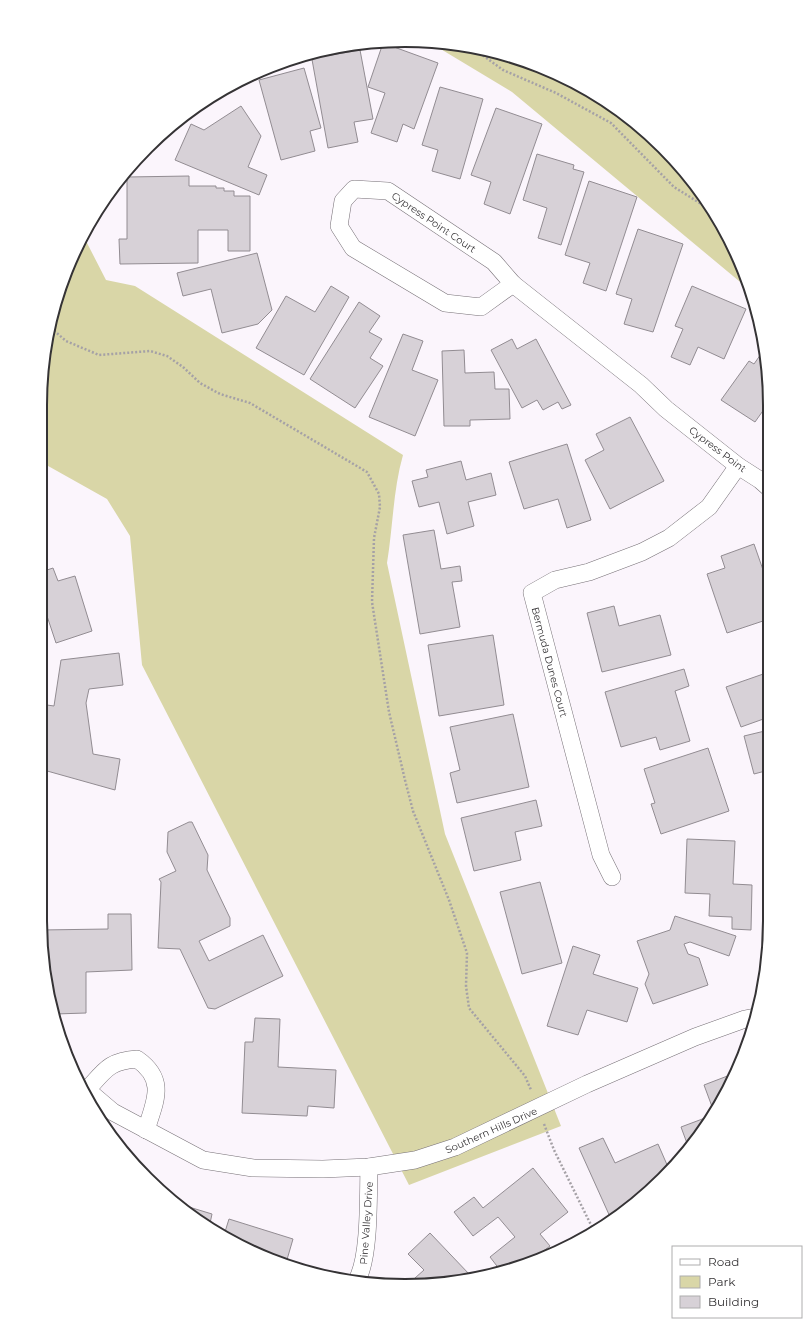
<svg xmlns="http://www.w3.org/2000/svg" width="810" height="1326" viewBox="0 0 810 1326" font-family="Montserrat,sans-serif">
<style>
.green{fill:#d9d6a7}
.building{fill:#d7d1d7;stroke:#928c92}
.lines{fill:none;stroke-linecap:round;stroke-linejoin:round}
.street-casing{stroke:#767076;stroke-width:18}
.path{stroke:#a5a1a6;stroke-width:2.5;stroke-dasharray:2 2;stroke-linecap:butt}
.street{stroke:#fff;stroke-width:17}
.labels{text-anchor:middle;stroke-width:3.5;stroke-linejoin:round;paint-order:stroke}
.street-label{font-size:10px;fill:#353335;stroke:#fff}
.rim{fill:none;stroke:#353335;stroke-width:2}
</style>
<rect width="100%" height="100%" fill="#fbf5fc"/>
<!-- green -->
<g class="green">
<path d="M429,42L476,47L545,68L608,102L679,164L721,223L751,291L512,92Z"/>
<path d="M235,84L152,147L148,146L202,101Z"/>
<path d="M86,233L87,243L106,280L135,286L403,455C393,490 393,527 387,563L445,834L561,1126L409,1185L142,665L130,536L107,499L41,462V381L59,287Z"/>
</g>
<!-- building -->
<g class="building">
<path d="M383,43L438,63L414,129L403,124L397,142L371,133L385,93L368,87Z"/>
<path d="M330,48L331,55L360,50L373,119L354,122L358,142L328,148L311,54Z"/>
<path d="M304,68L321,128L310,131L315,151L281,160L259,80Z"/>
<path d="M440,87L483,99L460,179L432,171L438,150L422,145Z"/>
<path d="M241,106L261,136L248,167L267,175L259,195L175,160L191,124L204,130Z"/>
<path d="M496,108L542,124L510,214L484,204L491,182L471,175Z"/>
<path d="M537,154L574,165L573,169L584,172L561,245L538,238L547,208L523,200Z"/>
<path d="M189,176V186H216V188H224V191H234V196H250V251H228V230H198V263L120,264L119,239H127V177Z"/>
<path d="M589,181L637,197L606,291L583,283L590,263L565,255Z"/>
<path d="M638,229L683,244L653,332L624,324L632,299L616,294Z"/>
<path d="M257,253L272,310L258,324L222,333L211,289L183,296L177,273Z"/>
<path d="M331,286L349,297L304,375L256,348L286,296L315,312Z"/>
<path d="M692,286L746,309L724,359L698,347L690,365L671,357L683,329L675,326Z"/>
<path d="M359,302L380,316L369,332L382,339L370,358L383,366L355,408L310,379Z"/>
<path d="M403,334L423,341L412,370L438,380L415,436L369,417Z"/>
<path d="M512,339L517,349L536,339L571,405L562,409L558,402L543,410L537,400L522,408L491,350Z"/>
<path d="M464,350L465,373L494,372L495,389H509L510,419L470,420V426H444L442,351Z"/>
<path d="M763,351L769,381V407L767,405L755,422L721,400L749,361L754,364Z"/>
<path d="M630,417L664,481L610,509L585,460L604,450L596,434Z"/>
<path d="M567,444L591,520L567,528L558,499L524,509L509,462Z"/>
<path d="M461,461L466,480L491,473L496,495L468,502L474,526L447,534L439,502L419,507L412,481L428,477L426,470Z"/>
<path d="M434,530L441,569L460,566L462,581L452,582L460,627L420,634L403,535Z"/>
<path d="M754,544L769,587V619L727,633L707,574L725,568L721,556Z"/>
<path d="M53,568L58,581L75,576L92,631L56,643L44,607L40,608L41,572Z"/>
<path d="M614,606L619,626L660,615L671,655L602,672L587,613Z"/>
<path d="M493,635L504,705L439,716L428,645Z"/>
<path d="M769,648V663L764,650Z"/>
<path d="M119,653L123,685L89,689L86,703L93,754L120,759L115,790L40,769V704L54,706L61,660Z"/>
<path d="M684,669L689,686L675,691L690,741L660,750L656,737L621,747L605,692Z"/>
<path d="M769,672V717L741,727L726,687Z"/>
<path d="M513,714L529,787L457,803L450,773L460,770L450,727Z"/>
<path d="M769,730V770L754,774L744,736Z"/>
<path d="M708,748L729,811L661,834L651,804L655,803L644,769Z"/>
<path d="M536,800L542,826L515,832L521,860L474,871L461,818Z"/>
<path d="M189,822H192L208,855L207,870L230,918V926L199,941L209,961L263,935L283,976L215,1009L208,1008L180,949L158,948L161,882L159,879L176,871L167,852L168,832Z"/>
<path d="M687,839L735,841L733,884L752,885L751,930L732,929V917L709,916L710,894L685,893Z"/>
<path d="M540,882L562,963L522,974L500,892Z"/>
<path d="M108,914H131L132,970L86,972V1013L55,1014L41,930L108,929Z"/>
<path d="M675,916L736,936L729,956L690,942L684,944L688,954L699,958L708,985L653,1004L645,984L649,974L637,941L670,930Z"/>
<path d="M573,946L600,955L593,974L638,988L627,1022L587,1010L578,1035L547,1026Z"/>
<path d="M255,1018L280,1019L278,1067L336,1070L334,1108L308,1106L307,1116L242,1113L245,1042H253Z"/>
<path d="M730,1075L731,1078L714,1112L704,1085Z"/>
<path d="M713,1115L708,1124L688,1146L681,1127Z"/>
<path d="M603,1138L615,1163L658,1144L668,1167L627,1211L611,1219L579,1148Z"/>
<path d="M533,1168L568,1212L540,1234L550,1246L537,1256L538,1258L522,1267L500,1270L490,1257L515,1237L498,1217L473,1236L454,1212L474,1197L483,1208Z"/>
<path d="M189,1207L212,1214L209,1228L202,1224L188,1211Z"/>
<path d="M229,1219L293,1239L286,1263L270,1258L224,1235Z"/>
<path d="M430,1233L470,1275L406,1286L424,1270L408,1254Z"/>
</g>
<g class="lines">
<!-- street casing -->
<g class="street-casing">
<g id="street">
<path d="M354,189L388,191L494,262L513,284L481,307L445,303L353,248L339,226L343,201Z"/>
<path d="M513,284L641,385L666,409L738,466L760,480L769,488"/>
<path d="M612,877L601,855L532,593L555,580L589,572L642,552L669,538L709,507L738,466"/>
<path d="M86,1089L113,1112L203,1160L253,1168L323,1169L369,1167L415,1160L455,1147L587,1084L695,1037L745,1019L755,1017"/>
<path d="M87,1090C105,1070 109,1061 137,1059C167,1080 155,1101 146,1130"/>
<path d="M358,1278C370,1253 368,1197 369,1167"/>
</g>
</g>
<!-- path -->
<g class="path">
<path d="M470,46L503,70L556,93L611,123L674,187L706,207L734,250"/>
<path d="M51,328L66,341L99,355L150,351L167,356L183,367L200,383L220,394L250,403L367,472L379,494L380,507L374,538L372,602L389,712L405,780L413,811L449,900L467,953L466,986L469,1008L525,1076L531,1090"/>
<path d="M544,1124L554,1150L593,1229"/>
</g>
<!-- street -->
<use href="#street" class="street"/>
</g>
<g class="labels">
<!-- street labels -->
<g class="street-label">
<text transform="translate(434 222) rotate(34)" y="4">Cypress Point Court</text>
<text transform="translate(718 449) rotate(37)" y="4">Cypress Point</text>
<text transform="translate(550 662) rotate(75)" y="4">Bermuda Dunes Court</text>
<text transform="translate(491 1130) rotate(-24)" y="4">Southern Hills Drive</text>
<text transform="translate(366 1223) rotate(-86)" y="4">Pine Valley Drive</text>
</g>
</g>
<!-- crop -->
<path d="M0 0H810V1326H0ZM405 47H405A358 358 0 0 1 763 405V921A358 358 0 0 1 405 1279H405A358 358 0 0 1 47 921V405A358 358 0 0 1 405 47Z" fill="#fff" fill-rule="evenodd"/>
<path class="rim" d="M405 47H405A358 358 0 0 1 763 405V921A358 358 0 0 1 405 1279H405A358 358 0 0 1 47 921V405A358 358 0 0 1 405 47Z"/>
<!-- legend -->
<rect x="672" y="1246" width="130" height="72" fill="#ffffff" stroke="#aeadae"/>
<rect x="680" y="1259" width="20" height="6" fill="#ffffff" stroke="#aeadae"/>
<text x="708" y="1266" font-size="12" fill="#353335">Road</text>
<rect x="680" y="1276" width="20" height="12" fill="#d9d6a7" stroke="#aeadae"/>
<text x="708" y="1286" font-size="12" fill="#353335">Park</text>
<rect x="680" y="1296" width="20" height="12" fill="#d7d1d7" stroke="#aeadae"/>
<text x="708" y="1306" font-size="12" fill="#353335">Building</text>
</svg>
